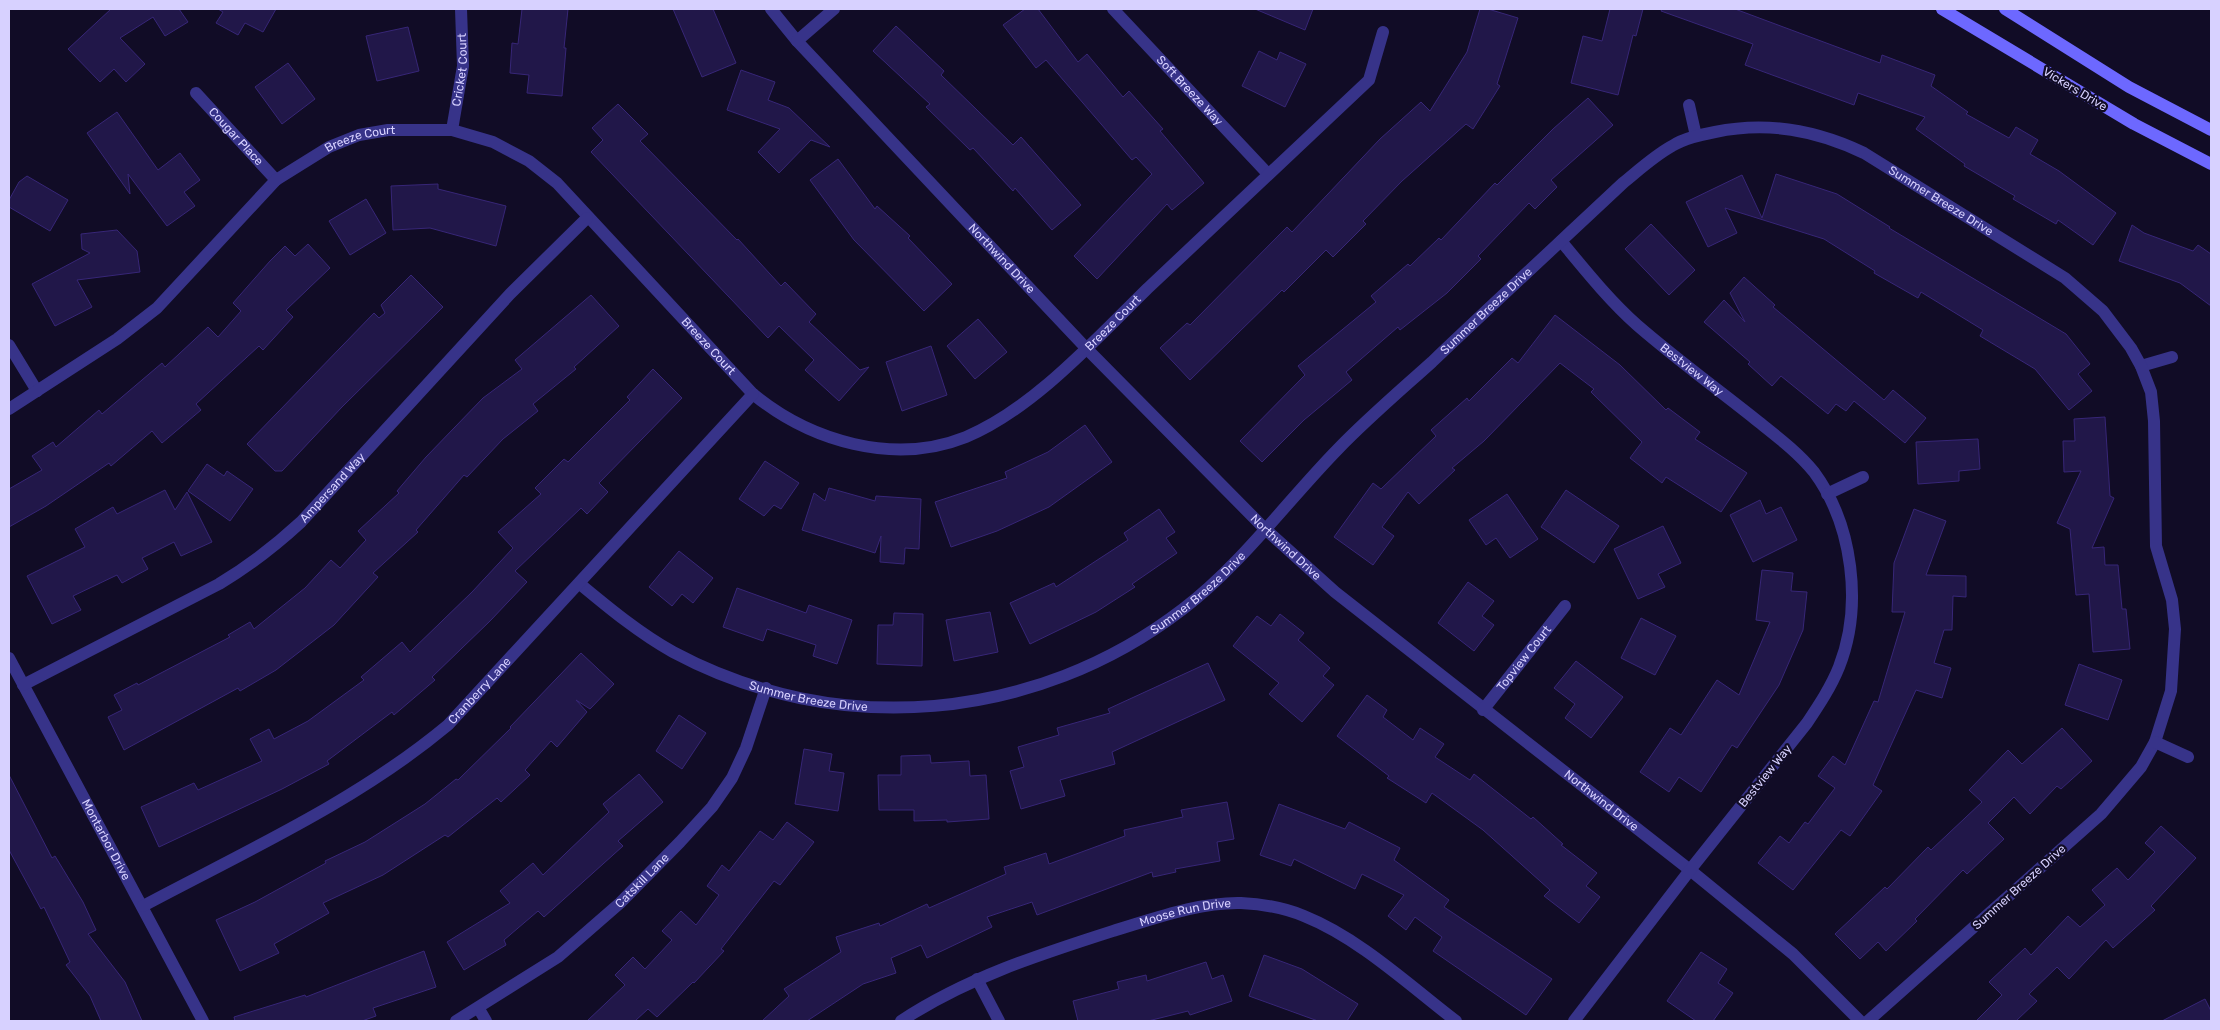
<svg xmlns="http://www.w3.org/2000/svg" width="2220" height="1030" viewBox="0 0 2220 1030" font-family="Rubik,sans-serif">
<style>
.building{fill:#211749;stroke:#372677}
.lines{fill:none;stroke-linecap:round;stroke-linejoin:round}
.street{stroke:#373389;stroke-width:12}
.secondary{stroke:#6d68ff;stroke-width:12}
.labels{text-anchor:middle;stroke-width:4.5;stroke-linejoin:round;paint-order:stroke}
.street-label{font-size:12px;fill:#d7d1ff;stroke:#110c26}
</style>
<rect width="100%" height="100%" fill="#110c26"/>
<!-- building -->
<g class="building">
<path d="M111,9H179L188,22L165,36L153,17L120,38L145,64L126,82L114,69L100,82L68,49Z"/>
<path d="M218,9H276L263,32L245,23L238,35L216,23L223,12Z"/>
<path d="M522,9H568L564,48H566L562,96L527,93L529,75L510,73L512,43L518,44Z"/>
<path d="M673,9H713L736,63L702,77Z"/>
<path d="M1025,9H1038L1078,62L1087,54L1123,97L1129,91L1163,129L1160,131L1204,183L1172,210L1167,204L1097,279L1074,256L1152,174L1136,157L1132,160L1046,60L1036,68L1003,25Z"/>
<path d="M1255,9H1313L1305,30Z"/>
<path d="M1480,9H1488L1518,18L1497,84L1500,86L1473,129L1466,124L1402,181L1363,221L1366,224L1333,257L1326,250L1284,292L1282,290L1190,380L1160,348L1187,323L1190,325L1287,227L1292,232L1380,139L1421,102L1430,111L1467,52Z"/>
<path d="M1610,9H1643L1636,36L1633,35L1618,95L1571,83L1583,36L1602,41Z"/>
<path d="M1662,9H1735L1880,63L1882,55L1935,75L1931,86L1968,112L1966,114L2009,138L2016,127L2038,140L2030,154L2059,171L2116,213L2093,245L2058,220L2056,224L2013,199L2015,196L1964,166L1965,164L1916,129L1925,117L1858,93L1854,105L1745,65L1753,44L1661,11Z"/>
<path d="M896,26L944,71L941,75L1013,145L1021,137L1081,205L1052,230L1015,188L1013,191L973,148L970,150L926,107L930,104L873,51Z"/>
<path d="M408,27L419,71L377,81L366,36Z"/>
<path d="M1259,51L1277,60L1280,52L1306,64L1285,107L1242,86Z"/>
<path d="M288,63L315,99L282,124L255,87Z"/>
<path d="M741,70L775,82L768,100L789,108L830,147L811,140L779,173L758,152L780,129L727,110Z"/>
<path d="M1588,98L1613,125L1551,180L1557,187L1535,209L1529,203L1478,256L1481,259L1447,293L1400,330L1398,327L1346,372L1352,380L1304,420L1262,462L1240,441L1305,375L1298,366L1376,302L1371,296L1408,264L1410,266L1439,238L1441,240L1495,183L1497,185L1553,129Z"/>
<path d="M618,104L648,134L640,141L737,240L738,239L781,286L785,282L816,314L809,322L860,370L869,367L839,401L805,370L814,360L779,326L768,338L591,152L603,140L592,128Z"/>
<path d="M117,112L158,170L180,153L200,180L184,192L195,206L167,226L128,174L130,194L87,133Z"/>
<path d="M838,159L875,209L877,206L910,236L908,238L952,284L924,311L854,240L810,180Z"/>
<path d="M1776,174L1837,194L1890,227L1889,228L2066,334L2090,364L2078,374L2092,391L2069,410L2035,369L1980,336L1983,330L1921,292L1918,298L1874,273L1875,271L1824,239L1725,208L1737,233L1708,247L1686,202L1742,175L1762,218Z"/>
<path d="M27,176L68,200L50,231L9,207V200L19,182Z"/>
<path d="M438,184V189L506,206L496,246L430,228L393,230L391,186Z"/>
<path d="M366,199L386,233L350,255L329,221Z"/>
<path d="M1651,224L1695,270L1669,295L1625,249Z"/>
<path d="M2132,225L2144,233L2193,251L2198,245L2211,254V306L2180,283L2119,261Z"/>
<path d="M117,230L137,251L140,272L77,280L92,307L55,326L32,284L90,253L82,249L81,234Z"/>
<path d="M308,244L330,268L286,310L293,317L263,350L259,346L196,404L201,410L162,443L152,431L111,466L109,463L46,506L9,527V489L42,470L32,456L53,442L56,447L99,410L102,414L162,363L165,367L208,327L218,337L241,311L233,303L270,261L285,246L295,256Z"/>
<path d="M411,275L443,307L342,407L282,471H275L247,444L374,313L379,318L385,313L381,305Z"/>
<path d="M1744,277L1775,305L1773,307L1884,400L1893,390L1926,418L1905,443L1854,401L1846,411L1836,404L1828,414L1781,376L1772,386L1748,364L1750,362L1704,322L1724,300L1745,322L1730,293Z"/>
<path d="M591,295L619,326L574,367L576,369L533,404L538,411L503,439L467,477L464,475L416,530L418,532L373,573L378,577L334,625L276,670L240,691L238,688L124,750L108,717L122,710L114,695L137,683L138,685L230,637L228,635L250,622L254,629L305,588L331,560L340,568L366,540L358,531L399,493L397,491L426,457L483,398L522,369L515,360Z"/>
<path d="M1555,315L1620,365L1666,410L1668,408L1700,432L1695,439L1747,473L1721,512L1666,477L1662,483L1630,458L1642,442L1591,392L1594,389L1560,363L1484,441L1452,468L1455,470L1419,504L1408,492L1382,527L1394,536L1373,565L1334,537L1373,483L1381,489L1436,436L1431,430L1467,398L1469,401L1512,358L1518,363Z"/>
<path d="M978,319L1007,352L975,379L947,346Z"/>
<path d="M931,346L947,395L902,411L886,362Z"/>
<path d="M653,369L682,398L599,483L608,492L587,514L581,508L515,571L527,582L490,621L432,677L435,680L394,715L392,712L327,761L329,764L282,789L159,847L141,807L194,783L198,790L262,761L250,739L269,729L274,739L308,721L364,680L361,677L402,642L410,652L472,592L513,548L498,532L541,494L535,488L564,459L568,462L630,400L627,397Z"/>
<path d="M2105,417L2110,496L2114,498L2092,548L2104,547L2105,565H2118L2122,609H2126L2130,649L2093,652L2089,594L2076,595L2070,529L2057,523L2081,471L2064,472L2063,441H2075L2074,419Z"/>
<path d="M1085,425L1112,462L1049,507L997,531L951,547L935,502L1007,478L1005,472L1048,452Z"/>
<path d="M1978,439L1980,469L1959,471V481L1918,484L1916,442Z"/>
<path d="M765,461L799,483L781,509L774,505L764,516L739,499Z"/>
<path d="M207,464L224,476L227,471L253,489L230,521L188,491Z"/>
<path d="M829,488L875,501L876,496L921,499L919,549L905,548L904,564L880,562L881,536L875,553L802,530L814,493L825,501Z"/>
<path d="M165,490L175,510L187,492L212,542L181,556L174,542L142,558L148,569L122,583L117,575L73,596L81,610L52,624L27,576L85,547L75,529L113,507L117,514Z"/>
<path d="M1566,490L1619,526L1594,563L1541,527Z"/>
<path d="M1507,494L1538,539L1510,558L1496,538L1486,545L1469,520Z"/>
<path d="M1760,500L1766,514L1781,507L1797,540L1753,562L1730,515Z"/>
<path d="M1159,509L1175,532L1166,538L1177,553L1132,584L1135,587L1096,612L1030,644L1010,603L1054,583L1056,587L1128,540L1124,533Z"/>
<path d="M1914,509L1946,521L1926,575L1966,576V597L1953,596L1952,630H1944L1934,663L1951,668L1942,698L1916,690L1873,785L1882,791L1850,836L1841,830L1793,890L1758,863L1780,836L1789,843L1805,822L1808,824L1835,788L1818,776L1833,756L1845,765L1874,701L1878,702L1905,612H1892L1894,563Z"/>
<path d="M1663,526L1681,563L1658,574L1665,587L1638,599L1614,549Z"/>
<path d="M679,551L713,578L693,603L682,594L672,606L649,587Z"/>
<path d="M1762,570L1793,573L1791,591L1807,592L1803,630L1779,685L1737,748L1732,745L1701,792L1679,777L1669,792L1640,772L1670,728L1681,735L1717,680L1739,695L1770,622L1756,620Z"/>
<path d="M1468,582L1494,601L1482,616L1494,625L1474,651L1438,623Z"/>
<path d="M737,588L806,613L809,605L852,620L837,664L813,656L816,645L767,629L763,641L723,627Z"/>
<path d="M990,612L998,652L954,661L946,620Z"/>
<path d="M894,613L923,614L922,666L877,664L878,625H893Z"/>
<path d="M1280,614L1304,633L1298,640L1330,668L1323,676L1334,685L1302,722L1269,694L1279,683L1233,646L1257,616L1271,626Z"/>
<path d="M1641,618L1676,636L1655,675L1621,658Z"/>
<path d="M581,653L614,684L590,709L576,700L587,712L557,747L551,741L525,770L530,775L501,802L497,798L448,837L445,835L383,875L323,903L329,913L274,944L279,953L240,971L216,920L255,902L326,863L325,861L365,842L425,804L456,779L458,780L511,728L510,727Z"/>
<path d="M1576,661L1623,697L1591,738L1565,718L1575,704L1554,688Z"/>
<path d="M1208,663L1225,700L1112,752L1115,764L1060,780L1065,796L1021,809L1010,771L1024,767L1018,747L1059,735L1057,728L1110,713L1108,709Z"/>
<path d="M2079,664L2122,680L2108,720L2065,705Z"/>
<path d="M1367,695L1387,710L1383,717L1413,740L1420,728L1444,744L1435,757L1470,780L1474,774L1531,819L1533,817L1563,844L1561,845L1597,873L1586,886L1600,897L1579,923L1544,896L1550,890L1483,830L1432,793L1426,803L1387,778L1389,776L1337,736Z"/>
<path d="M679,715L706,733L682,769L656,751Z"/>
<path d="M2062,728L2092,761L2061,789L2057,786L2030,814L2014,797L1988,823L2004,839L1967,874L1963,870L1915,919L1917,921L1886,951L1878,942L1860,959L1835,934L1885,887L1887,889L1928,847L1931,850L1982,802L1969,790L2008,750L2022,764Z"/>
<path d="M804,749L832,754L829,771L844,773L838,811L795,804Z"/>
<path d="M930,755L931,763L969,761L970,776L986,775L989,819L947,822V820L914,821V810H879L878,775H901V756Z"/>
<path d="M639,774L663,802L618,841L623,846L544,917L538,911L504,940L506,945L464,970L447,942L510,903L500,891L533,863L543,875L609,812L603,804Z"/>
<path d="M9,775L52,858L55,856L83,902L96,930L88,934L125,982L142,1021H101L90,996L66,965L70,962L44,907L41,909L9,850Z"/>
<path d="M1227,802L1234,839L1217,842L1220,861L1175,869L1176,872L1153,877L1152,872L1037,915L1032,902L987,917L992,927L927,958L921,945L891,958L896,973L863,984L807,1021H762L789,996L784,989L841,952L836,937L879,923L880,926L927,904L929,908L1006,874L1004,867L1046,853L1049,864L1125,836L1124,830L1183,817L1181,810Z"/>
<path d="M1279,804L1345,829L1349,822L1400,848L1394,860L1449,900L1444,907L1552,979L1526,1015L1433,951L1442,937L1415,917L1406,930L1388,916L1404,895L1362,874L1355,889L1294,859L1291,866L1260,855Z"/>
<path d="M787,822L814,842L780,885L774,881L721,949L724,951L694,983L693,982L657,1017L648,1009L635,1021H587L625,985L615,975L633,957L645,969L672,940L662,931L681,911L696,925L719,895L707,886L722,865L729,871L760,831L773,840Z"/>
<path d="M2161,826L2196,858L2151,906L2155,910L2113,948L2106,940L2069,979L2057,967L2029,994L2037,1001L2016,1021H1976L2002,995L1989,982L2025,948L2031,955L2068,916L2080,927L2105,905L2092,890L2117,868L2128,880L2155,852L2145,843Z"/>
<path d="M424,951L436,987L373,1008L376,1016L362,1021H235L234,1017L305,995L306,997Z"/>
<path d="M1701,952L1727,969L1718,983L1733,993L1713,1021H1696L1667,1001Z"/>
<path d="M1264,955L1302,969L1358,1004L1347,1021H1318L1249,996Z"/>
<path d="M1206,962L1212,979L1223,975L1232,1001L1190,1015L1188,1011L1148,1021H1078L1073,1001L1119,989L1117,982L1146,975L1147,981Z"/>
<path d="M2205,999L2211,1011V1021H2162Z"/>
</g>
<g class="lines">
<!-- street -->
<g class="street">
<path id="s1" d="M771,9L797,41L1086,348L1264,528L1335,592L1690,870L1793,954L1860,1021"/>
<path id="s2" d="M1113,9L1268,174"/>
<path d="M797,41L834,9"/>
<path id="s3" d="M196,93L276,180"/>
<path d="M1689,105L1696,136"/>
<path id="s4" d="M452,130L463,66L461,9"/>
<path id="s5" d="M1561,241C1585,270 1609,300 1637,325C1675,358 1716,388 1755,419C1775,435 1798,452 1814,472C1853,525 1863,606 1839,667C1831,687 1819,705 1807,723L1690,870L1574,1021"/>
<path d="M9,345L37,391"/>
<path d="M2141,366L2172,357"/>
<path id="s6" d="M9,409L117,339L157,308L276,180L329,147L359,135L388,130H452L493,142L529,161L557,183L753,394C810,441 894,466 966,437C1033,409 1095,340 1147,289C1221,219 1295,149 1369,80L1383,32"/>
<path d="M1827,494L1863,477"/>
<path id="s7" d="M580,584C609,608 639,633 673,652C837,740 1036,722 1183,609C1240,566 1288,500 1338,449C1368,418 1401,390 1432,362C1495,302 1559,243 1623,183C1639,170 1654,156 1672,146C1685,138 1700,135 1715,132C1768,121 1816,130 1864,153L2065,278L2103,311L2131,348L2141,366L2151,392L2154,421L2156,546L2172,600L2175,629L2171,691L2155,742L2141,767L2101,814L1868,1021"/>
<path id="s8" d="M9,658L203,1021"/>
<path id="s9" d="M23,685L219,584C249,566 275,546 301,522L510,294L587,218"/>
<path id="s10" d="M1483,710L1565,606"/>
<path d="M2155,742L2188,757"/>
<path id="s11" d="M143,906C246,851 357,801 448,725L753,394"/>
<path d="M977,979L999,1021"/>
<path d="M479,1009L486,1021"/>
<path id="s12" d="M456,1021L558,957L620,903L680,842L712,807L732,778L746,748L766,688"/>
<path id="s13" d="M901,1021C968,977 1041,954 1116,930C1156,918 1200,902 1241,903C1262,904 1285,908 1304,916C1359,938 1409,985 1456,1021"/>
</g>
<!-- secondary -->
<g class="secondary">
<path d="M1942,9L2134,124L2211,164"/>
<path d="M2005,9L2129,87L2211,130"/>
</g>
</g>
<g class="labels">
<!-- street labels -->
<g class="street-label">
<text dy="4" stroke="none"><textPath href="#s4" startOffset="61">Cricket Court</textPath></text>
<text transform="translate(2075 89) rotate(31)" y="4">Vickers Drive</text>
<text dy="4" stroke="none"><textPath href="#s2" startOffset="112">Soft Breeze Way</textPath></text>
<text dy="4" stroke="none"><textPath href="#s3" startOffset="59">Cougar Place</textPath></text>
<text dy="4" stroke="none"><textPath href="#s6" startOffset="449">Breeze Court</textPath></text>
<text dy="4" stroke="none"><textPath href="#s7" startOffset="1620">Summer Breeze Drive</textPath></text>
<text dy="4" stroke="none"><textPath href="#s1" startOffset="340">Northwind Drive</textPath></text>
<text dy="4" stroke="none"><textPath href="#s7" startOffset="1082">Summer Breeze Drive</textPath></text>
<text dy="4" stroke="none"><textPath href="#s6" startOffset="1364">Breeze Court</textPath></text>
<text dy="4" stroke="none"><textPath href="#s6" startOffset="884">Breeze Court</textPath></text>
<text dy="4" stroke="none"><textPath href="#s5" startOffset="184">Bestview Way</textPath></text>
<text dy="4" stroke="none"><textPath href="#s9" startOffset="370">Ampersand Way</textPath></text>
<text dy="4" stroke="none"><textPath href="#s1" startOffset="745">Northwind Drive</textPath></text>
<text dy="4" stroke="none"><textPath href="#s7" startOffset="678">Summer Breeze Drive</textPath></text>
<text dy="4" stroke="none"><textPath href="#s10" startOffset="66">Topview Court</textPath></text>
<text dy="4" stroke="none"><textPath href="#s11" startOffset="402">Cranberry Lane</textPath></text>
<text dy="4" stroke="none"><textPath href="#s7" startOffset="259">Summer Breeze Drive</textPath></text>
<text transform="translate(1765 776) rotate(-51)" y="4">Bestview Way</text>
<text dy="4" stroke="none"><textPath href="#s1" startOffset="1150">Northwind Drive</textPath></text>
<text dy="4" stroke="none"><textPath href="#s8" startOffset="206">Montarbor Drive</textPath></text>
<text dy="4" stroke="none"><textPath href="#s12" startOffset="234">Catskill Lane</textPath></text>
<text transform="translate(2019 887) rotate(-42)" y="4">Summer Breeze Drive</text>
<text dy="4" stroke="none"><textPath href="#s13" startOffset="306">Moose Run Drive</textPath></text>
</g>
</g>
<!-- border -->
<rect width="2220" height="1030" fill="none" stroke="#d7d1ff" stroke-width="20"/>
</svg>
